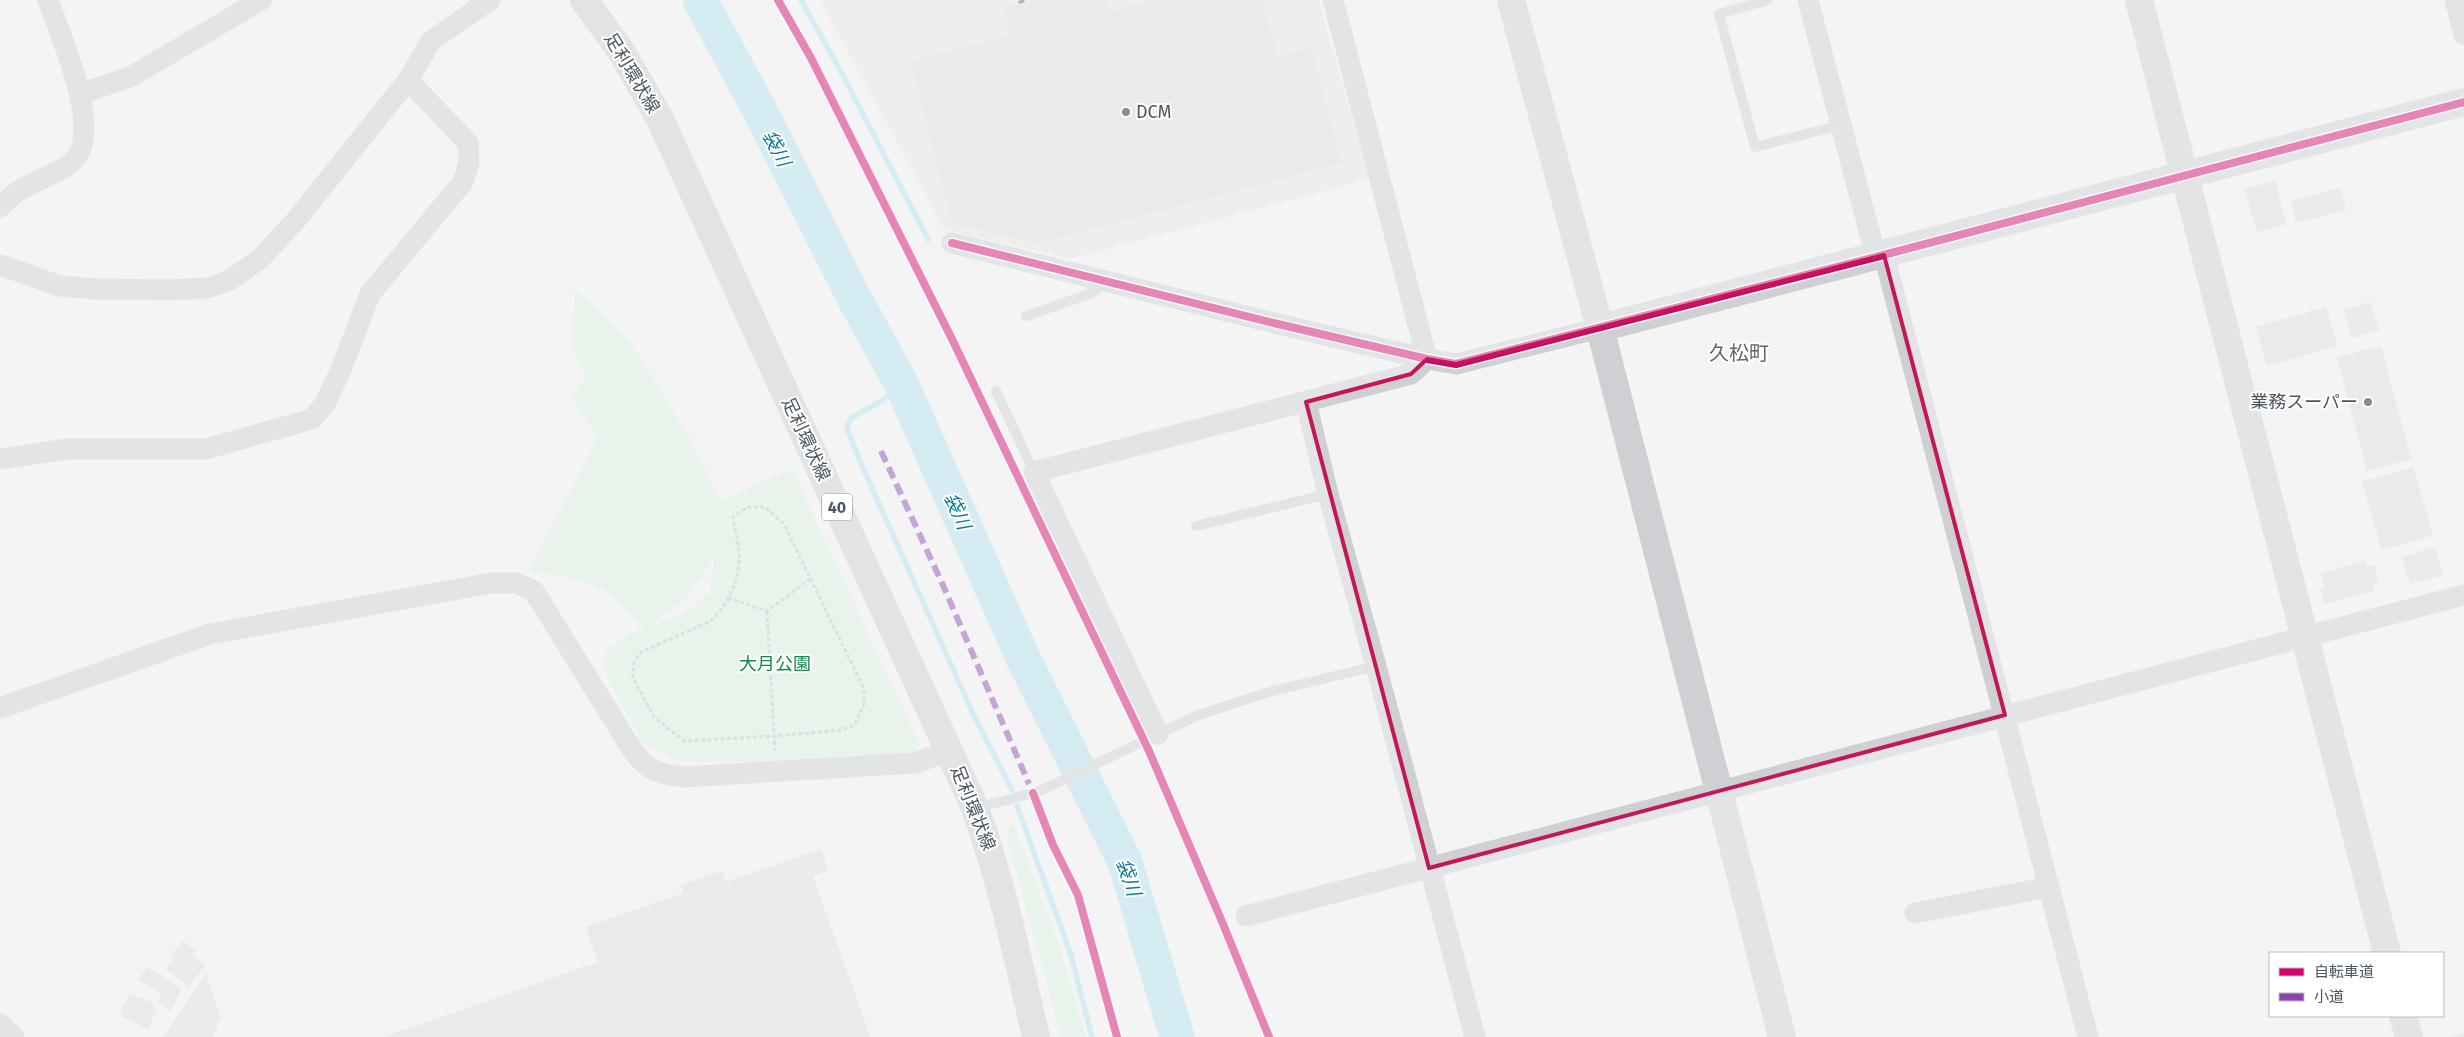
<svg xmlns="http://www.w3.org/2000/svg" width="2464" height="1037" viewBox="0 0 2464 1037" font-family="'Fira Sans','Noto Sans JP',sans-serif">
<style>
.commercial{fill:#e8e7e3}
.green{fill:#d9f2e3;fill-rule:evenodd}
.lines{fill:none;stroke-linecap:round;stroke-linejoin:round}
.stream{stroke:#aee2f0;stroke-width:5.5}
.river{stroke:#aee2f0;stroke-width:35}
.building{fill:#ddddde;stroke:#e5e6e7}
.path{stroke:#bcc7c4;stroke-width:3;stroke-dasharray:4 2.5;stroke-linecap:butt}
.lane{stroke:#ced0d2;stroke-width:10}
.street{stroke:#ced0d2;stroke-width:21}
.secondary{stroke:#ced0d4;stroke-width:28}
.primary{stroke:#caced1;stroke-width:28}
.quiet{stroke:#8e44ad;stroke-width:6;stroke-dasharray:12 6;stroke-linecap:butt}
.cycleway-casing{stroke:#fff;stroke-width:11}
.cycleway{stroke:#d6006c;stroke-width:8}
.marked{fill:none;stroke:#c2185b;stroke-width:4;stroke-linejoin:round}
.poi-dot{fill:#868d94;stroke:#fff;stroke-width:2}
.labels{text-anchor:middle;stroke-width:4;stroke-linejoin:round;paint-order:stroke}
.shield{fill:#fff;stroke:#808990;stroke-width:1}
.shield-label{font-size:16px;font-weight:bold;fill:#4a5661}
.street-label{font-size:18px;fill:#4a5661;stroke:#fff}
.poi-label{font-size:18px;fill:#4a5661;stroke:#fff;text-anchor:start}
.park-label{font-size:18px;fill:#17864f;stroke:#fff}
.water-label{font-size:19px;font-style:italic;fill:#0c7c9b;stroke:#fff}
.quarter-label{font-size:20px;fill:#5f6368;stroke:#fff}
</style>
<rect width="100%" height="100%" fill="#f4f4f4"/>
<!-- commercial -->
<path class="commercial" d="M820,0H1319L1369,179L1070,259L944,229Z"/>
<!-- green -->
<g class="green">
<path d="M575,289L629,340L694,445L720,501L792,469L920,745L916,754L775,762H685L670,758L642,741L606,677L604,654L623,636L644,628C631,614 618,597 601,588C579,577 553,576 530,570L597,438L572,397L586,376L571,347ZM715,556L709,593L686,612L652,625L684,600L703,576Z"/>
<path d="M1013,822L1059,946L1086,1037H1061L1006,833Z"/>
</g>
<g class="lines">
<!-- stream -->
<g class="stream">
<path d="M801,0L840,70L928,239"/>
<path d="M901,383L885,399L851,418L847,428L859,459L974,716L1012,790"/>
<path d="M1017,806L1071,955L1092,1037"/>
</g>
<!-- river -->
<path class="river" d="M700,0L758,107L853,296L901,383L1023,658L1125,862L1177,1037"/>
</g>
<!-- building -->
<g class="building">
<path d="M1034,0H1107L1110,11L1153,0H1263L1278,56L1311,47L1342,163L1037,244L952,224L910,61L1010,35L1003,8Z"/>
<path d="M2275,181L2286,224L2257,232L2245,189Z"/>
<path d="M2340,188L2346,210L2296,223L2291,201Z"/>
<path d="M2370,302L2379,330L2352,338L2344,310Z"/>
<path d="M2326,307L2337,346L2267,366L2256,327Z"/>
<path d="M2381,346L2411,459L2367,471L2337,357Z"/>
<path d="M2413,467L2433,535L2382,550L2362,482Z"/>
<path d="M2435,547L2443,575L2410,584L2402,557Z"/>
<path d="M2365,561L2367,567L2374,565L2379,581L2373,583L2375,590L2324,604L2320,589L2325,588L2321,573Z"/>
<path d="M821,849L828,870L813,876L870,1037H385L598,962L586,927L684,893L681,885L722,871L726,882Z"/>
<path d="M183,941L196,950L192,955L205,965L189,987L166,969L174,959L170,956Z"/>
<path d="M147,967L181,989L171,1011L157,1002L162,994L139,980Z"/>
<path d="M206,973L221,1019L216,1026L218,1027L212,1037H163Z"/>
<path d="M130,994L154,1003L153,1007L157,1009L148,1029L121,1016L123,1013L120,1012Z"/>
<path d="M2464,1033V1037H2450Z"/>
</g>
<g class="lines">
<!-- path -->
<g class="path">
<path d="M747,507H765L784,524L864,689V704L855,725L841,730L774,736L684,741L654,717L633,678L634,662L641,652L707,623C726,610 739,582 739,559C740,546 734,531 733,517Z"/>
<path d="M728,598L767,611L811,578"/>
<path d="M767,611L775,751"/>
</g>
<!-- lane -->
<g class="lane">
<path d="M1768,0L1719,14L1755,147L1841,125"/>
<path d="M1026,316L1092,293L1107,281"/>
<path d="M996,391L1034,472"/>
<path d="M1196,526L1328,494"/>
<path d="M976,808L1040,791L1198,715L1273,691L1376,666"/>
</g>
<!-- street -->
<g class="street">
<path d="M1808,0L1876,257"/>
<path d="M2455,0L2464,35"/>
<path d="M81,94L132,76L261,0"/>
<path d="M0,207C7,201 13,194 20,190C36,180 57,174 71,163C106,135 60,35 48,0"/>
<path d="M952,243L1278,324L1427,359L1456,364L1600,328"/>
<path d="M1884,255L2088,1037"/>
<path d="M0,265L60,286L96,289L170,290L208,288L230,280L261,258L296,220L408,80L431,41L490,0"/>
<path d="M1306,402L1328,494L1376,666L1475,1037"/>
<path d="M0,459L67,449H206L312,419L325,404L342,367L370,294L463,182L469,163L468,143L408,80"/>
<path d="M0,708L210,634L492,583H516L534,591L631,748C647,771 658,774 684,777L915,763L949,751"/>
<path d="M1158,734L1034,472L1411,374L1427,359L1333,0"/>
<path d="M1915,913L2049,887"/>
<path d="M1246,916L2464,595"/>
<path d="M0,1024L14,1037"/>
</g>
<!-- secondary -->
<g class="secondary">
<path d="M1511,0L1600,328L1782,1037"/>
<path d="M2139,0L2387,953"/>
<path d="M1600,328L2464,102"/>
<path d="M2403,1016L2409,1037"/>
</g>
<!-- primary -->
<path class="primary" d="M584,0L621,51L660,119L975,808C1002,883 1018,960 1036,1037"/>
<!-- quiet -->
<g class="quiet">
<path d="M1021,0L1022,3"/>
<path d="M881,451L942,583L1029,784"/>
</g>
<!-- cycleway casing -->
<g class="cycleway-casing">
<g id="cycleway">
<path d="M778,0L811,58L952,339L1149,751L1223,924L1269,1037"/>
<path d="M952,243L1278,324L1427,359L1456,364L1876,257L2464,102"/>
<path d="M1033,793L1053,845L1078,895L1117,1037"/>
</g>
</g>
<!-- cycleway -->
<use href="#cycleway" class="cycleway"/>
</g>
<!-- marked area -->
<path d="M0 0H2464V1037H0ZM1884,255L2005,715L1429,868L1306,402L1411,374L1427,359L1456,364Z" fill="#f4f4f4" fill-opacity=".55" fill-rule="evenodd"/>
<path class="marked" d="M1884,255L2005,715L1429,868L1306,402L1411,374L1427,359L1456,364Z"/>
<!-- markers -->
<g class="poi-dot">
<circle cx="1126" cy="112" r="5"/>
<circle cx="2368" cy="402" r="5"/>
</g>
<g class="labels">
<!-- shield labels -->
<rect class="shield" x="822" y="493.5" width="30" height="27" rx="4"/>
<g class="shield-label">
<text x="837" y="513">40</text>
</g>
<!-- street labels -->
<g class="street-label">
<text transform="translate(632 73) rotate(59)" y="6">足利環状線</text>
<text transform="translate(806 439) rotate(65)" y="6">足利環状線</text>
<text transform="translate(973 808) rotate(68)" y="6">足利環状線</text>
</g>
<!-- poi labels -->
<g class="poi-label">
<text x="1136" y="118">DCM</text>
<text x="2358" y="408" text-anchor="end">業務スーパー</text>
</g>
<!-- park labels -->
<g class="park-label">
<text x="775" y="670">大月公園</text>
</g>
<!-- water labels -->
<g class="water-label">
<text transform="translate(777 148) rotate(62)" y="7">袋川</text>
<text transform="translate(958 511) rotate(66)" y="7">袋川</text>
<text transform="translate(1129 877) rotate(71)" y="7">袋川</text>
</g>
<!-- quarter labels -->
<g class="quarter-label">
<text x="1739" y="360">久松町</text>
</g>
</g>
<!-- legend -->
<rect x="2269" y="952" width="175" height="65" fill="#ffffff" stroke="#b7bbc0"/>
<rect x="2279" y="968" width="25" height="8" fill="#d6006c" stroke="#b7bbc0"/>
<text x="2314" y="977" font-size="15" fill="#4a5661">自転車道</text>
<rect x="2279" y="993" width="25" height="8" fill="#8e44ad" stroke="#b7bbc0"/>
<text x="2314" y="1002" font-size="15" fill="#4a5661">小道</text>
</svg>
